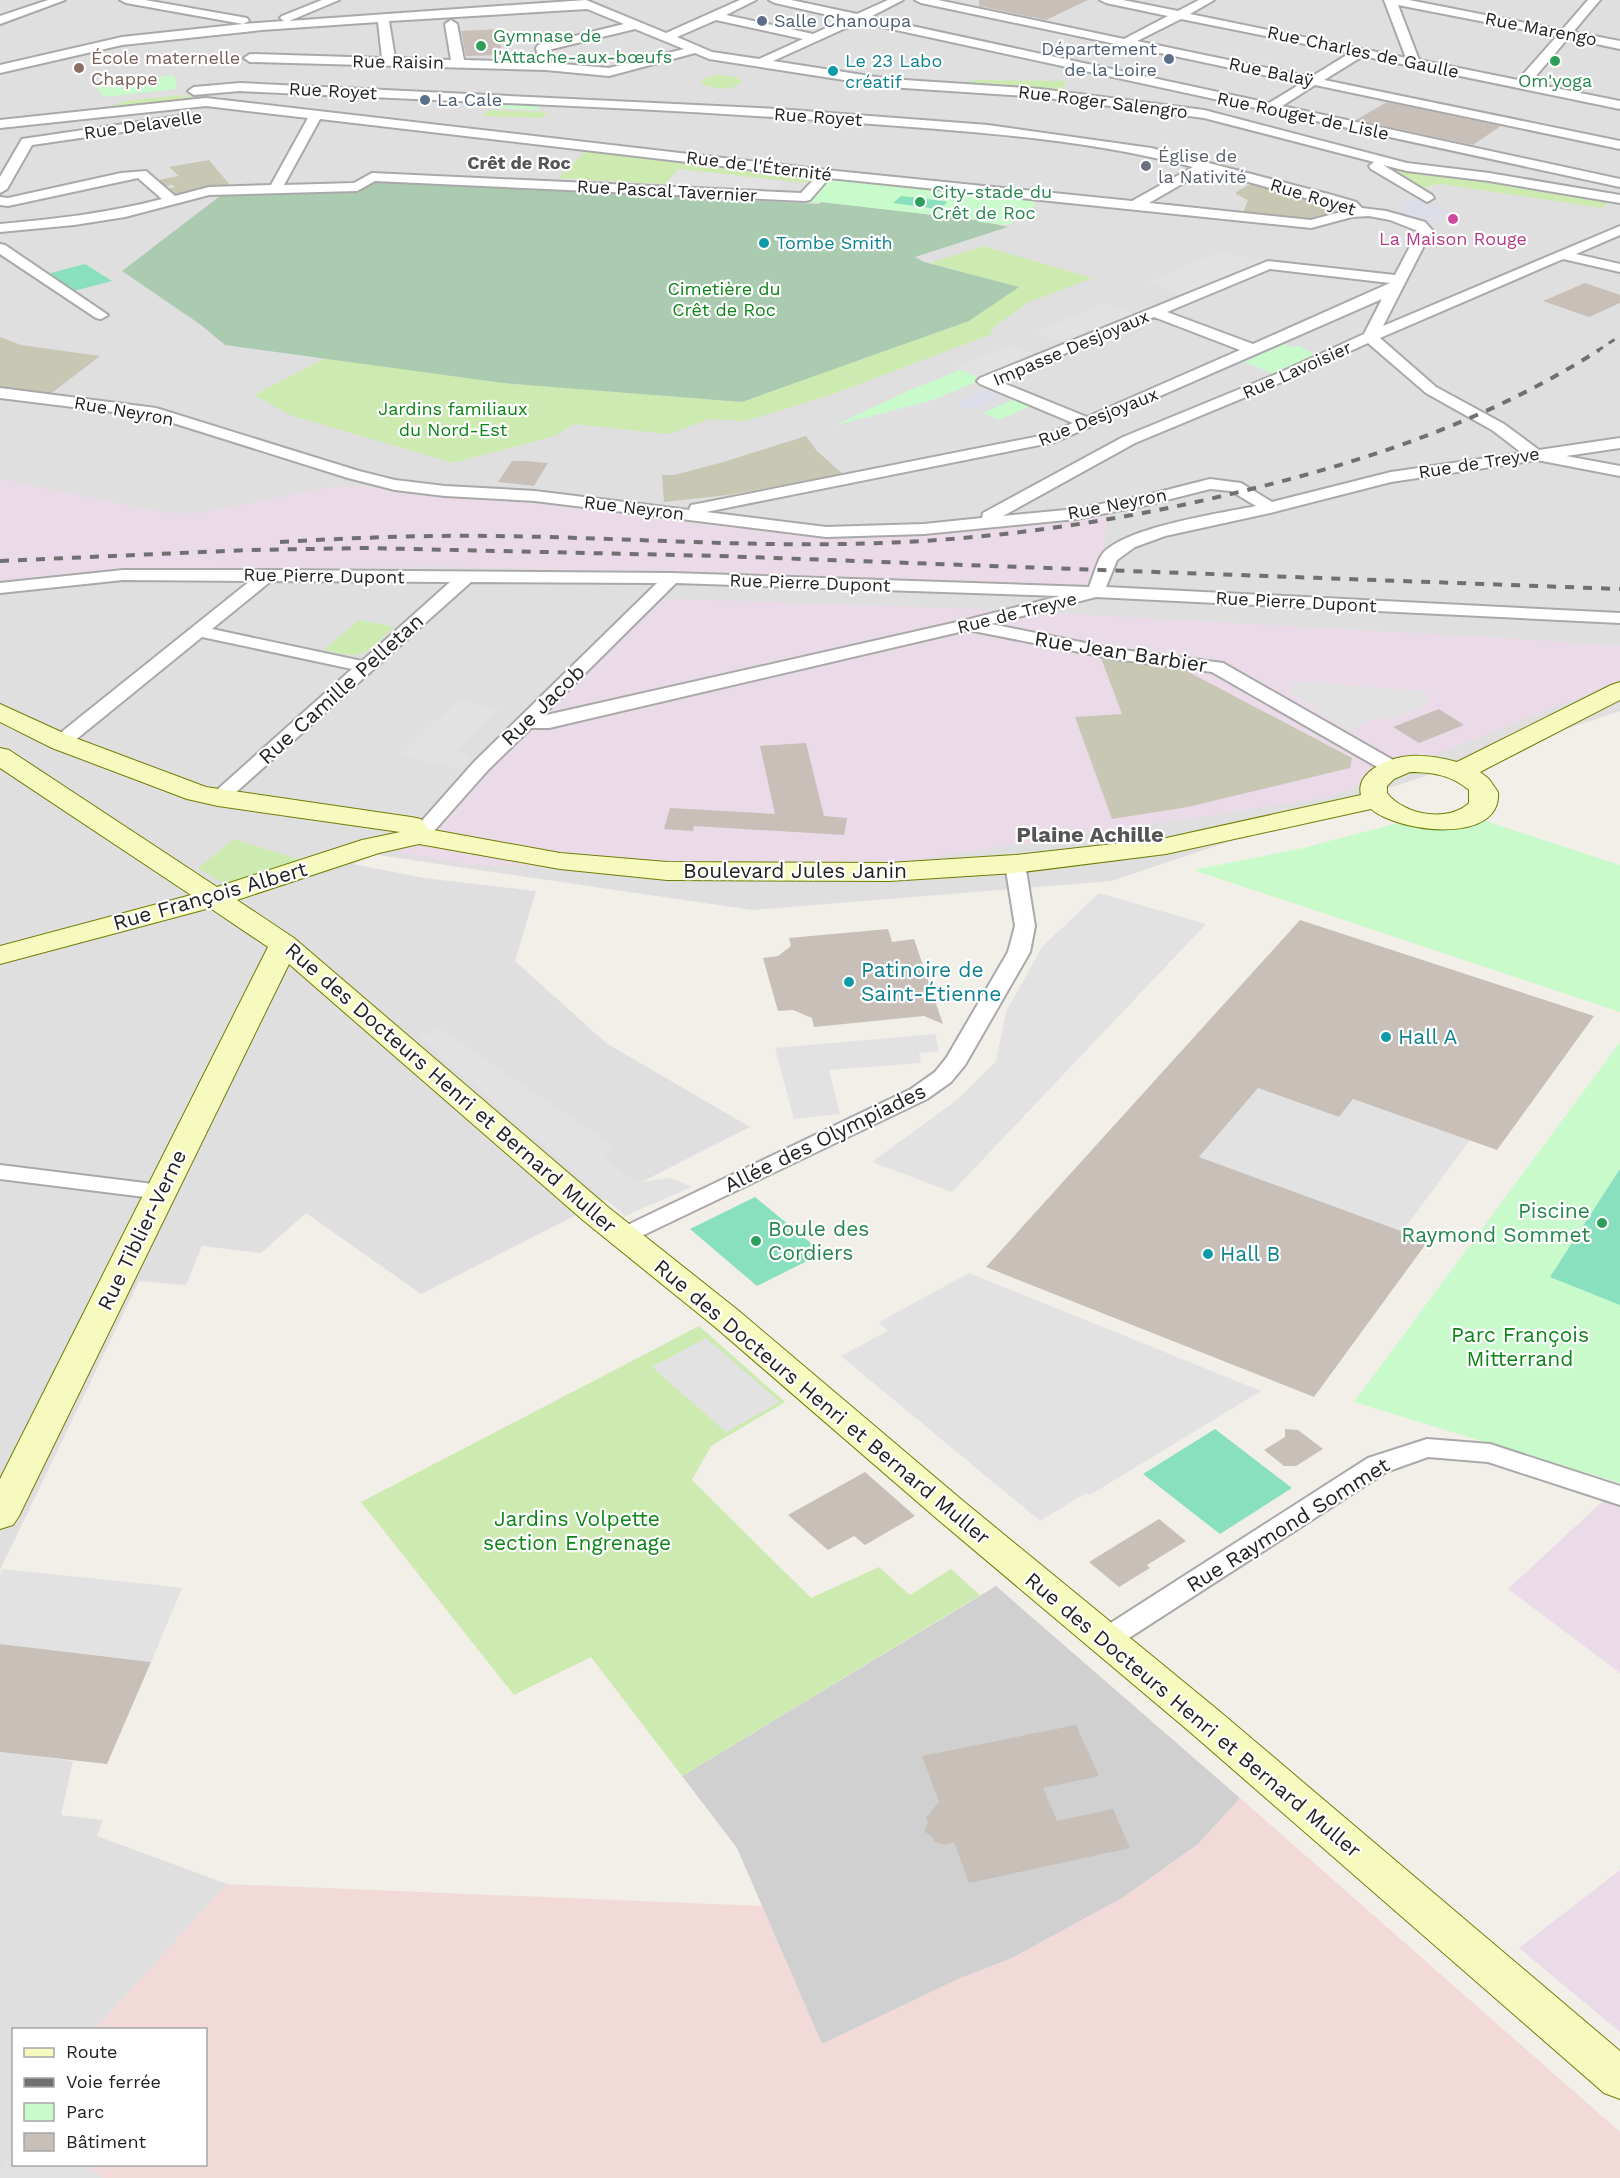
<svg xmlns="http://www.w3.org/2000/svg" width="1620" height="2178" viewBox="0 0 1620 2178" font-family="'Work Sans',sans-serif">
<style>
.residential{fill:#e0dfdf}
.commercial{fill:#f2dad9}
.industrial{fill:#ebdbe8}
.religious{fill:#d0d0d0}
.construction{fill:#c7c7b4}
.grass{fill:#cdebb0}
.cemetery{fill:#aacbaf}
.park{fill:#c8facc}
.pitch{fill:#88e0be}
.parking{fill:#e2e2e2}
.plaza{fill:#dddde8}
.building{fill:#c7bfb8}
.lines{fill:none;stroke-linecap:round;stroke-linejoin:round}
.street-casing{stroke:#a9a9a9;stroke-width:4}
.secondary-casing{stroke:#707d05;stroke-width:2}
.street{fill:#fff;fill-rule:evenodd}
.secondary{fill:#f7fabf;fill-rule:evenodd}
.rail-far1{stroke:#707070;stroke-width:3;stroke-dasharray:7 7;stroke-linecap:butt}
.rail{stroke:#707070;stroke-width:4;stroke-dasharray:9 9;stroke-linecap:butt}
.service-dot{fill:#5c6f8a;stroke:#fff;stroke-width:2}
.leisure-dot{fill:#2e9e5b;stroke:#fff;stroke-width:2}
.education-dot{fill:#8d6e63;stroke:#fff;stroke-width:2}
.culture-dot{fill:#0f9aa8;stroke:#fff;stroke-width:2}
.worship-dot{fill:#6b7280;stroke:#fff;stroke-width:2}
.hotel-dot{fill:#d1479c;stroke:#fff;stroke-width:2}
.labels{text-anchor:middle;stroke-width:4.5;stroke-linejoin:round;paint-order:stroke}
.far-service-label{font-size:18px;fill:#4e5e75;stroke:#fff;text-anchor:start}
.far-street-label{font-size:18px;fill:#222;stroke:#fff}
.far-leisure-label{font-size:18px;fill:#27864d;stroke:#fff;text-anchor:start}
.far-education-label{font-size:18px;fill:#785e54;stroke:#fff;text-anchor:start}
.far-culture-label{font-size:18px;fill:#0d838f;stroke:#fff;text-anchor:start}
.far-worship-label{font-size:18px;fill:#5b616d;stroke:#fff;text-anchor:start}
.far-neighbourhood-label{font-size:18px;font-weight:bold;fill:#555;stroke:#fff}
.far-hotel-label{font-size:18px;fill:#b23c85;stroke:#fff}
.far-park-label{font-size:18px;fill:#0c8416;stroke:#fff}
.street-label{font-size:21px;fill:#222;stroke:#fff}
.culture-label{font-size:21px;fill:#0d838f;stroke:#fff;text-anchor:start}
.leisure-label{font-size:21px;fill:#27864d;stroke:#fff;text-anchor:end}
.park-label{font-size:21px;fill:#0c8416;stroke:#fff}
.neighbourhood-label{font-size:22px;font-weight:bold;fill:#555;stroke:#fff}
</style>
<rect width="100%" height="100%" fill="#f2efe9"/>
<!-- residential -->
<g class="residential">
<path d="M0,0H1620V711L1111,881L752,910L371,854L353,864L424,878L536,891L515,961L606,1043L750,1127L421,1294L306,1213L261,1253L202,1246L186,1285L139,1281L0,1570Z"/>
<path d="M0,1752L73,1761L61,1815L103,1820L97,1836L227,1884L95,2029L14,2030V2164L0,2178Z"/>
</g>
<!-- commercial -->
<path class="commercial" d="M1240,1798L1620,2132V2178H101L84,2165L206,2164V2030L95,2029L227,1884L762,1906L822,2044L958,1979L1010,1959L1122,1898L1197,1845Z"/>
<!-- industrial -->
<g class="industrial">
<path d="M0,479L166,513H199L330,487L383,486L414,496L480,498L550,505L816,536L925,532L1109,512L1097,589L816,576L443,567L159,568L0,580Z"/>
<path d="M647,598L1004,610L1520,639L1620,646V681L1327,798L847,870L473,865L395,852Z"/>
<path d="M1605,1499L1620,1504V1673L1508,1589Z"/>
<path d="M1620,1870V2032L1519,1948Z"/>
</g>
<!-- religious -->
<path class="religious" d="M996,1586L1240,1798L1197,1845L1122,1898L1010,1959L958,1979L822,2044L737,1848L682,1776Z"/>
<!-- construction -->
<g class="construction">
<path d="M209,160L230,185L173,198L163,190L175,187L172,185L161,187L153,181L179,176L169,167Z"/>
<path d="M1254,182L1345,209L1322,220L1301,221L1243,213L1248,200L1236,194V192Z"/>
<path d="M0,337L21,345L100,356L49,395L0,389Z"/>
<path d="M806,436L817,451L843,474L728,495L664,502L662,475H674L720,463Z"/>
<path d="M1101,658L1181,668L1352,758L1350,768L1188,807L1112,819L1075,717L1122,714Z"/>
</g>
<!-- grass -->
<g class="grass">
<path d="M719,75L737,77L742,82C732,92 712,89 700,83L707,77Z"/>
<path d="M976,80L1067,81L1060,93L966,85V82Z"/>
<path d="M187,94H193L196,99L110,107L126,101L180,95L182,97H188Z"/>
<path d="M488,110L547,112L542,118L483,116Z"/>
<path d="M595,150L814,175L806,183L678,169L665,184L558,178L585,152H592Z"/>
<path d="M1376,164L1611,201L1602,208L1440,184L1423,188Z"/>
<path d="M983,246L1092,278L1027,303L991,329L992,334L828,396L745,421L710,419L668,434L574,424L555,436L453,463L290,415L254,395L326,358L503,383L742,402L969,321L1018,287L930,263Z"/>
<path d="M359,620L394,627C361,656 368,660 324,650Z"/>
<path d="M234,839L301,860L225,884L198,868Z"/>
<path d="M699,1326L785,1402L711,1446L692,1480L811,1598L879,1567L910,1595L951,1569L980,1595L682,1776L591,1657L514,1695L361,1502Z"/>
</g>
<!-- cemetery -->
<path class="cemetery" d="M372,181L819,204L821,202L977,220L1008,227L915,257L924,262L1019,287L969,321L742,402L503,383L225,345L201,325L122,271L224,193L340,191L358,193Z"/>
<!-- park -->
<g class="park">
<path d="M174,75L177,89L104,97L96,86Z"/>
<path d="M479,101L541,104L538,110L475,107Z"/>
<path d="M844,178L1029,199L1037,204L1008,225L979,222L977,220L822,202L809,203L826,183Z"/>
<path d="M1285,344L1292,347L1298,346L1318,355L1274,374L1244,362Z"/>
<path d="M960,370L983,379L933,400L833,426L910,390Z"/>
<path d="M1015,399L1031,406L999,420L983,413Z"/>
<path d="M1479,819L1620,865V1012L1193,870L1303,848L1402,822Z"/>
<path d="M1620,1042V1483L1354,1402Z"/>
</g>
<!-- pitch -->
<g class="pitch">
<path d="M901,196L944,201L947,202L941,209H937L893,203Z"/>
<path d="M85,264L112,281L74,291L47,274Z"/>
<path d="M1620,1169V1305L1550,1277Z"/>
<path d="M755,1197L823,1253L757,1286L690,1229Z"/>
<path d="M1215,1429L1292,1488L1220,1534L1143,1474Z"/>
</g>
<!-- parking -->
<g class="parking">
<path d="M678,169L784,181L773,193L662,188Z"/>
<path d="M1218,252L1264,261L1183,295L1148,282Z"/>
<path d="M1105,303L1138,315L1068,344L1035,332Z"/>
<path d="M1011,345L1039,356L983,379L954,367Z"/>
<path d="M1306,682L1425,691L1430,703L1394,718L1368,720L1348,731L1289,692L1295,683Z"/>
<path d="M458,700L500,709L455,752L472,756L460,769L400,755Z"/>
<path d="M1099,893L1206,924L952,1192L872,1162L957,1100L996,1061L1006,1012L1042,947Z"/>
<path d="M440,1029L612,1145L604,1156L635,1183L670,1178L692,1187L625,1216L419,1037Z"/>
<path d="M935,1034L939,1051L919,1053L921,1063L829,1070L840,1114L794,1119L775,1048Z"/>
<path d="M1258,1088L1339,1117L1353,1099L1470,1140L1402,1232L1199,1157Z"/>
<path d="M969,1273L1261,1391L1090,1495L1086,1493L1040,1521L841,1356L888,1331L879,1322Z"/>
<path d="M706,1338L780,1402L726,1432L652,1367Z"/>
<path d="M2,1569L157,1585L182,1588L151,1662L0,1644V1574Z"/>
<path d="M13,2155L14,2164L87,2165L103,2178H0V2171Z"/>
</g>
<!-- plaza -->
<g class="plaza">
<path d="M1411,198L1427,200L1453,212L1444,213L1440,226L1397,212Z"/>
<path d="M987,389L1008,396L974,411L953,403Z"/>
</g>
<!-- building -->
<g class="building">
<path d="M979,0H1088L1046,20L979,6Z"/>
<path d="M499,29L502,55L466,56L461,31Z"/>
<path d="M1387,102L1501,126L1473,145L1356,120Z"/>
<path d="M1585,283L1620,295V303L1589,317L1543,301Z"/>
<path d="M512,461H523L548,463L534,486L498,482Z"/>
<path d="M1439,709L1464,725L1419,743L1393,727Z"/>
<path d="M806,743L824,816L847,818L844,835L694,826L693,831L664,829L670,808L775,814L760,746Z"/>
<path d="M1300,920L1594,1016L1497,1150L1353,1099L1339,1117L1258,1088L1199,1157L1428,1241L1314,1397L986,1267Z"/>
<path d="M888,929L892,942L914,939L943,1024L924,1016L814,1027L812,1018L793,1010L778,1011L763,958L778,956L791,946L789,938Z"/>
<path d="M1285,1429L1298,1430L1323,1449L1296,1466H1284L1264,1450L1285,1437Z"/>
<path d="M865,1472L915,1516L865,1545L854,1536L828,1550L788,1515Z"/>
<path d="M1159,1519L1186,1541L1147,1565L1150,1568L1119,1587L1089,1562Z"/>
<path d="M0,1644L151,1662L107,1764L0,1752Z"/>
<path d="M1076,1725L1099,1776L1043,1788L1057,1821L1113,1809L1130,1848L969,1883L954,1842L944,1845L934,1841L933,1837L924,1831L928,1823L926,1818L939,1802L922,1756Z"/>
</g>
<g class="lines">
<!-- street casing -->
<g class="street-casing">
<g id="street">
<path d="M48,0H65L0,24V16Z"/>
<path d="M120,0H145L247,18L249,21L243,24L284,21L280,18L282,16L322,0H339L289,21L586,0L666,33L740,0H756L726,15L813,34L846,19L775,3L769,0H791L857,14L888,0H903L870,17L1269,103L1302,83L1127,46L1117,48L1116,44L921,3L915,0H938L1124,39L1168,16L1106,3L1100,0H1123L1178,11L1199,0H1214L1190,14L1406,58L1384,0H1409L1562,30L1588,0H1600L1573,32L1620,41V49L1568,38L1530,83L1620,101V109L1363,56L1324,80L1620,141V149L1315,85L1282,106L1620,179V187L859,22L773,61L889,79L1040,89L1204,110L1407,163L1489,173L1620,195V203L1489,181L1407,171L1383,165L1432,195L1434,198L1427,202L1371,169L1369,166L1374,162L1204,118L1040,97L889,87L709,59L695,53L609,76L546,70L250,62L244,58L250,54L382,58L378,22L262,30L122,45L0,73V65L122,37L243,24L126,3ZM1398,5L1557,36L1518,80L1419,60ZM587,9L624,24L538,45L536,48L539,62L464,60L457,24L451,20L445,24L451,60L395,58L389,21ZM1181,19L1350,53L1311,77L1137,41ZM716,20L803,39L759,59L712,52L677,37ZM635,29L684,49L609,68L551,63L548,50Z"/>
<path d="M240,83L777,109L988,125L1151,148L1332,195L1356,202L1362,208L1386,211L1425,222L1432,230L1383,326L1620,226V235L1576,254L1620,264V272L1563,259L1380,338L1436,387L1504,424L1539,450L1620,438V448L1566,456L1620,466V476L1537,460L1391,482L1270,513L1165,536L1135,547L1117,560L1106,587L1620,613V623L1096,597L991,624L1115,649L1223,663L1400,764L1403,768L1400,772H1386L1212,672L1115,659L968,630L549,728H531L488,770L426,840H412L409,836L412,832L474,762L657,583L471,582L225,802H211L208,798L352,669L202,637L68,746H54L51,742L54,738L250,581L123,580L0,593V583L123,570H268L672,573L1089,587C1093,577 1096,565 1101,556C1119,528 1222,513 1256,506L1231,491L1210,489L1147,505L1076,519L924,534L826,537L535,501L445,496L395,490L348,478L154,417L0,398V388L156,408L359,471L395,480L445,486L535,491L689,510L691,505L697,504L1045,435L1073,423L980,384L977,381L980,378L1268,261L1395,275L1418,231L1390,220L1369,216L1352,217L1311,228L829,178L810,200L805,201L375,181L357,191L209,195L125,217L74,225L0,232V224C55,219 109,213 162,199L138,178L8,206L0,205V197L8,198L121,173L146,171L175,196L209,187L271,185L308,118L206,106L0,128V120L206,98L826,170L1132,201L1193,167C1080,137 961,131 845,122C644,107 442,101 240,91L194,95L188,91L194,87ZM320,119L816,177L801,193L372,173L354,183L284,185ZM1206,170L1348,210L1311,220L1149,203ZM1270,269L1390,283L1253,344L1167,312ZM1382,299L1364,334L1279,373L1123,437L983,513L982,518L924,524L826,527L706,512L1055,442ZM1154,317L1240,350L1087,417L998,381ZM1368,343L1426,393L1492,430L1522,453L1391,472L1272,502L1241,483L1210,479L1147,495L1076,509L1003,516L1135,443L1289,379ZM271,581L450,582L362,661L212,629ZM676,583L1060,596L966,620L542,716Z"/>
<path d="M179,116L184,117L185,120L184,123L32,145L7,189L0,193V177L22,139Z"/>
<path d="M0,244L5,245L108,315L101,319L96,318L0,254Z"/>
<path d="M1015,858L1022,860L1025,864L1035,926L1030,952L965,1065L951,1082L927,1099L631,1241L623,1244L615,1241L611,1236L615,1231L911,1089L935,1072L947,1057L1008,952L1015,926L1005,864L1008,860Z"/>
<path d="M0,1165L161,1185L169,1187L173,1192L169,1197L161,1199L0,1179Z"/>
<path d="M1427,1439L1490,1444L1620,1486V1505L1488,1462L1428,1457L1386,1472L1115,1647L1105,1651L1095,1647L1091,1640L1095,1633L1368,1458Z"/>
</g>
</g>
<!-- secondary casing -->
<g class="secondary-casing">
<path id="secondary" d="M1620,682V700L1480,772L1489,779L1498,792C1502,845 1399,833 1371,809L1166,854L1015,873L889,881L667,880L560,869L419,844L379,853L237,900L294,938L608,1207L739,1311L962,1500L1218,1710L1620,2051V2099L1604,2093L1190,1732L936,1518L715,1327L584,1221L289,964L19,1516L13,1525L0,1529V1479L268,947L210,908L0,964V946L191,895L0,768V748L9,750L217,887L362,840L400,832L218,806L187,799L52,748L0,722V704L70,736L206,787L411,817L421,819L428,829L560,853L667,862L889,863L1015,855L1166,838L1361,795C1355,771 1391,757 1410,756C1426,755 1442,758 1457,762L1611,685ZM1410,772C1433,772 1451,775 1469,790V803C1448,823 1404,815 1387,793V786L1394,779Z"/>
</g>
<!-- street -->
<use href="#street" class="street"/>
<!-- secondary -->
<use href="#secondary" class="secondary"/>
<!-- rail-far1 -->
<path class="rail-far1" d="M1597,351L1620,336"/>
<!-- rail -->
<g class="rail">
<path d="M280,542C350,538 420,535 491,536C608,537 726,546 844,544C980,542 1115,523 1247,490C1371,460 1491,419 1599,350"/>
<path d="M0,561L248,550L367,548L720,556L1620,589"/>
</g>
</g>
<!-- markers -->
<g class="service-dot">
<circle cx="762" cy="21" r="6"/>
<circle cx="1169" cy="59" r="6"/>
<circle cx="425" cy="100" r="6"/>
</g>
<g class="leisure-dot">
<circle cx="481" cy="46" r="6"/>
<circle cx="1555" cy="61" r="6"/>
<circle cx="920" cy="202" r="6"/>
<circle cx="1602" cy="1223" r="6"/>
<circle cx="756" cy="1241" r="6"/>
</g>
<circle class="education-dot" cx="79" cy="68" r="6"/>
<g class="culture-dot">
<circle cx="833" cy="71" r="6"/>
<circle cx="764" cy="243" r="6"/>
<circle cx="849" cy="982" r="6"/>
<circle cx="1386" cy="1037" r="6"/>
<circle cx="1208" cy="1254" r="6"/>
</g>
<circle class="worship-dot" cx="1146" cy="166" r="6"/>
<circle class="hotel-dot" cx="1453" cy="219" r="6"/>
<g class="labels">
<!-- far-service labels -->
<g class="far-service-label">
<text x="774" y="27">Salle Chanoupa</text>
<text x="1157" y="55" text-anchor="end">Département<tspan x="1157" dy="21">de la Loire</tspan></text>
<text x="437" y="106">La Cale</text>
</g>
<!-- far-street labels -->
<g class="far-street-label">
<text transform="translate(1541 29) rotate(11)" y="6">Rue Marengo</text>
<text transform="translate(1363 52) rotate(12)" y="6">Rue Charles de Gaulle</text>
<text transform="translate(398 62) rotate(1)" y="6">Rue Raisin</text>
<text transform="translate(1271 72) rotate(12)" y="6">Rue Balaÿ</text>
<text transform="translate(333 91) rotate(3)" y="6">Rue Royet</text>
<text transform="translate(1103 102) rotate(7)" y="6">Rue Roger Salengro</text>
<text transform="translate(1303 116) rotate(12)" y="6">Rue Rouget de Lisle</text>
<text transform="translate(818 117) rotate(4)" y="6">Rue Royet</text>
<text transform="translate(143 125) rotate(-8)" y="6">Rue Delavelle</text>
<text transform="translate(759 166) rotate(7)" y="6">Rue de l'Éternité</text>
<text transform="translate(667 191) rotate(3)" y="6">Rue Pascal Tavernier</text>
<text transform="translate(1313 197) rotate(17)" y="6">Rue Royet</text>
<text transform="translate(1071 348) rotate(-23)" y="6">Impasse Desjoyaux</text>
<text transform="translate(1297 370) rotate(-24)" y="6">Rue Lavoisier</text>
<text transform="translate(124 411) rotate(10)" y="6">Rue Neyron</text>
<text transform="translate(1098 417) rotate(-22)" y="6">Rue Desjoyaux</text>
<text transform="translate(1479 463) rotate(-9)" y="6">Rue de Treyve</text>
<text transform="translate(1117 504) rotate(-11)" y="6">Rue Neyron</text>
<text transform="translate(634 508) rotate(7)" y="6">Rue Neyron</text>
<text transform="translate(324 576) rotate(1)" y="6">Rue Pierre Dupont</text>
<text transform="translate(810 583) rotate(2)" y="6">Rue Pierre Dupont</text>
<text transform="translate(1296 602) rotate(3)" y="6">Rue Pierre Dupont</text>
<text transform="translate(1017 613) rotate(-14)" y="6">Rue de Treyve</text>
</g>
<!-- far-leisure labels -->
<g class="far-leisure-label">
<text x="493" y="42">Gymnase de<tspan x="493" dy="21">l'Attache-aux-bœufs</tspan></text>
<text x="1555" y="87" text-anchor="middle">Om'yoga</text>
<text x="932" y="198">City-stade du<tspan x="932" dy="21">Crêt de Roc</tspan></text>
</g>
<!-- far-education labels -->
<g class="far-education-label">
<text x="91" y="64">École maternelle<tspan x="91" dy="21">Chappe</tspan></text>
</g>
<!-- far-culture labels -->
<g class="far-culture-label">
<text x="845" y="67">Le 23 Labo<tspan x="845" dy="21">créatif</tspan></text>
<text x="776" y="249">Tombe Smith</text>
</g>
<!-- far-worship labels -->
<g class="far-worship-label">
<text x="1158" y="162">Église de<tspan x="1158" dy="21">la Nativité</tspan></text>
</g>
<!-- far-neighbourhood labels -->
<g class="far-neighbourhood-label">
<text x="519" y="169">Crêt de Roc</text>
</g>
<!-- far-hotel labels -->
<g class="far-hotel-label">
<text x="1453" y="245">La Maison Rouge</text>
</g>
<!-- far-park labels -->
<g class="far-park-label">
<text x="724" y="295">Cimetière du<tspan x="724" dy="21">Crêt de Roc</tspan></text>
<text x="453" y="415">Jardins familiaux<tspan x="453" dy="21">du Nord-Est</tspan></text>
</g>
<!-- street labels -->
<g class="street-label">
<text transform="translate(1121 652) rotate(9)" y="7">Rue Jean Barbier</text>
<text transform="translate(341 689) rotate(-42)" y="7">Rue Camille Pelletan</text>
<text transform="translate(543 705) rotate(-44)" y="7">Rue Jacob</text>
<text x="795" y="878">Boulevard Jules Janin</text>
<text transform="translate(210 896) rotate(-16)" y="7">Rue François Albert</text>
<text transform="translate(451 1088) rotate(41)" y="7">Rue des Docteurs Henri et Bernard Muller</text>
<text transform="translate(825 1138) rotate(-26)" y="7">Allée des Olympiades</text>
<text transform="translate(142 1230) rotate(-64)" y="7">Rue Tiblier-Verne</text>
<text transform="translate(822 1402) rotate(40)" y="7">Rue des Docteurs Henri et Bernard Muller</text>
<text transform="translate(1288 1525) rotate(-32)" y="7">Rue Raymond Sommet</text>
<text transform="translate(1193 1715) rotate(40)" y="7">Rue des Docteurs Henri et Bernard Muller</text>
</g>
<!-- culture labels -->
<g class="culture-label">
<text x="861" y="977">Patinoire de<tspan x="861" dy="24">Saint-Étienne</tspan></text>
<text x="1398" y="1044">Hall A</text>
<text x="1220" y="1261">Hall B</text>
</g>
<!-- leisure labels -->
<g class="leisure-label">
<text x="1590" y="1218">Piscine<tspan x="1590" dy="24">Raymond Sommet</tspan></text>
<text x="768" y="1236" text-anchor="start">Boule des<tspan x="768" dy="24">Cordiers</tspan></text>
</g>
<!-- park labels -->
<g class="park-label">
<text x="1520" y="1342">Parc François<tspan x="1520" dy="24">Mitterrand</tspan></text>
<text x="577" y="1526">Jardins Volpette<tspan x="577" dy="24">section Engrenage</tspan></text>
</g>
<!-- neighbourhood labels -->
<g class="neighbourhood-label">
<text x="1090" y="842">Plaine Achille</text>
</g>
</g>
<!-- legend -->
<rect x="12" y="2028" width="195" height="138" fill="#ffffff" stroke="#a7a7a7" stroke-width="1.5"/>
<rect x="24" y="2048" width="30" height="9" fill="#f7fabf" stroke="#a7a7a7" stroke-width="1.5"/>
<text x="66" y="2058" font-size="18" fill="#222222">Route</text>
<rect x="24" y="2078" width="30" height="9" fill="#707070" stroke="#a7a7a7" stroke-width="1.5"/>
<text x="66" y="2088" font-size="18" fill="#222222">Voie ferrée</text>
<rect x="24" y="2103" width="30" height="18" fill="#c8facc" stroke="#a7a7a7" stroke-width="1.5"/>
<text x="66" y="2118" font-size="18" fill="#222222">Parc</text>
<rect x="24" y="2133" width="30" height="18" fill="#c7bfb8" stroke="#a7a7a7" stroke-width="1.5"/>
<text x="66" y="2148" font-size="18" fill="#222222">Bâtiment</text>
</svg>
